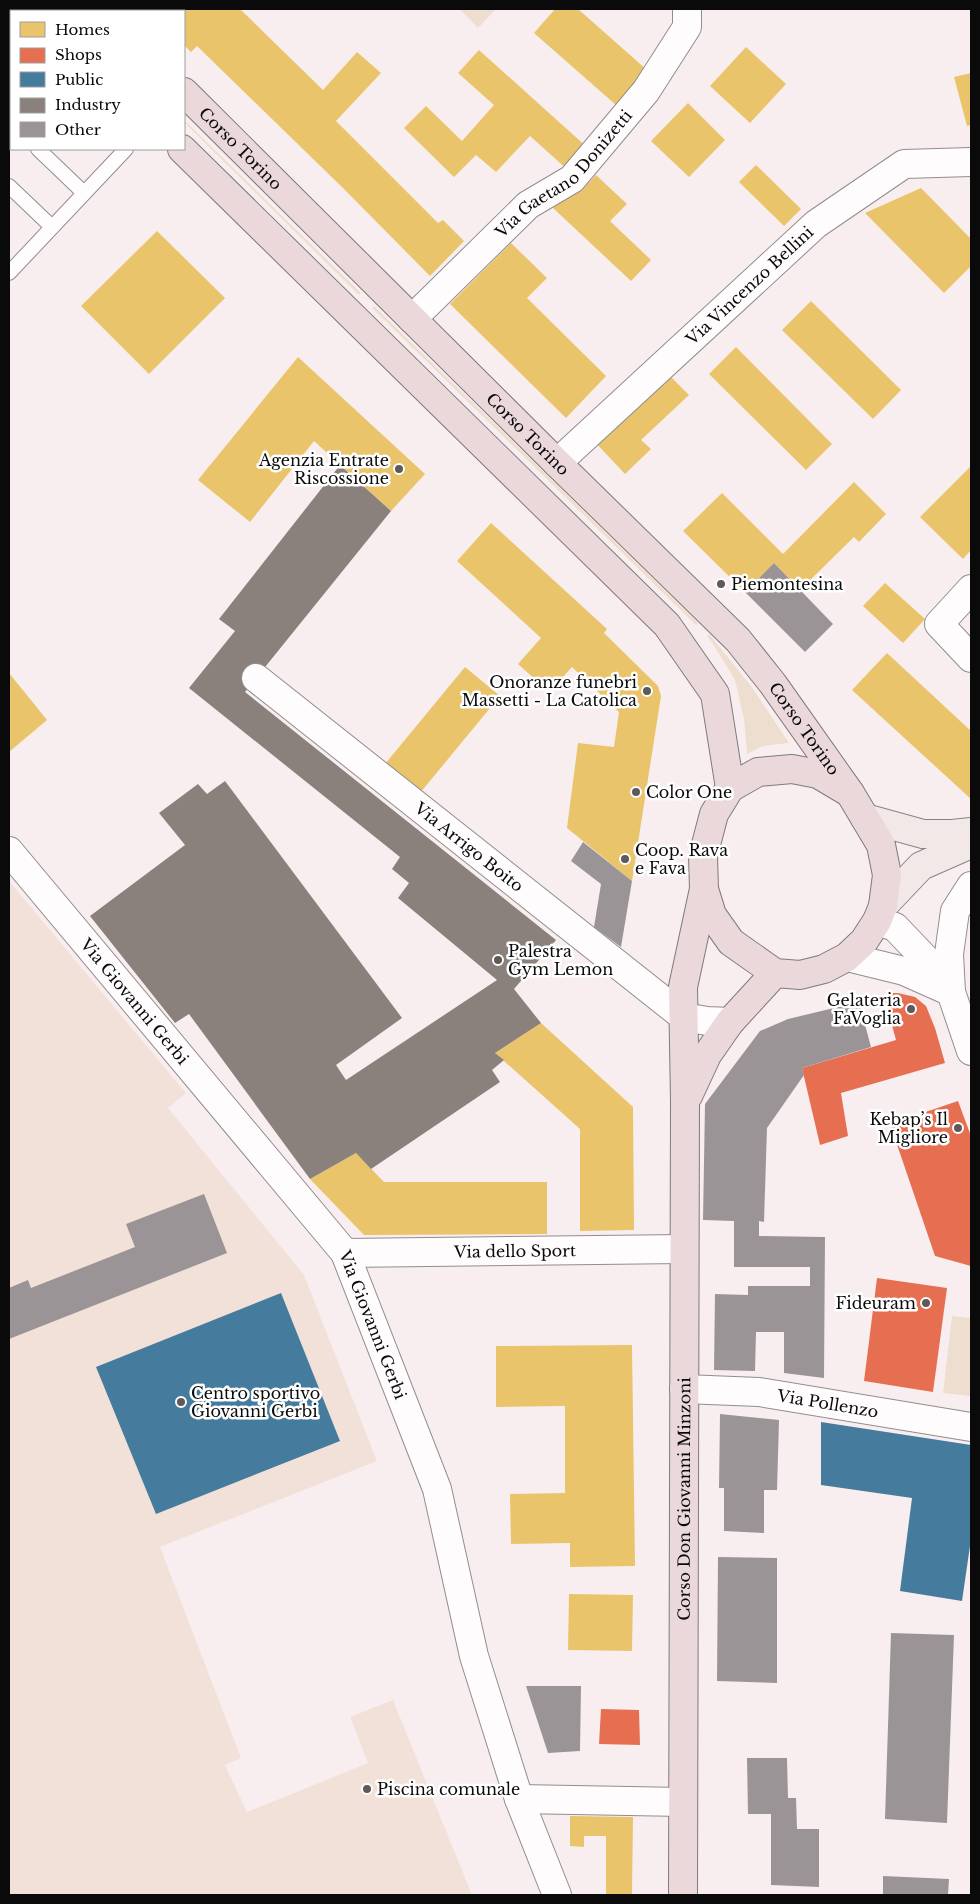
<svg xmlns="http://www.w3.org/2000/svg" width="980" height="1904" viewBox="0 0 980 1904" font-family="'Libre Baskerville',serif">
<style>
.green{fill:#eedecf}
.pitch{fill:#f2e1d8}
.homes{fill:#e9c46a}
.shops{fill:#e76f51}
.public{fill:#457b9d}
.industry{fill:#8a817c}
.building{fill:#9b9496}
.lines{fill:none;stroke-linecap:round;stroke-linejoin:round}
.lane-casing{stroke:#928d8d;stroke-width:16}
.street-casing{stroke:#928d8d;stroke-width:30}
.secondary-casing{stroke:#888384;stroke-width:30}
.primary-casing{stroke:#7f7a7a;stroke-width:30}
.lane{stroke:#fefcfd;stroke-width:14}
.street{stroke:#fefcfd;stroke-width:28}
.secondary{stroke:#f3e8e8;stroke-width:28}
.primary{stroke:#ead8db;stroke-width:28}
.poi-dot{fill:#5e5a5a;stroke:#fff;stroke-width:2}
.labels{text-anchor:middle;stroke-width:5;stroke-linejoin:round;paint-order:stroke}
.street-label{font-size:16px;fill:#0a0a0a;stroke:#fff}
.poi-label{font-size:16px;fill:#0a0a0a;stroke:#fff;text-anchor:start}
</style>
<rect width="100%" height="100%" fill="#f9eeef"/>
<!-- green -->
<g class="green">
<path d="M460,9H496L478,28Z"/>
<path d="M184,120L361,293L359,295L184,122Z"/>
<path d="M374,306L698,623L696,625L372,308Z"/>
<path d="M709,634L751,686L789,743L763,746L747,754L744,719L735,680L711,641L707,636Z"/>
<path d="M952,1316L971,1318V1396L943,1393Z"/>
</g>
<!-- pitch -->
<path class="pitch" d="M9,881L186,1093L168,1108L304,1275L377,1461L160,1547L241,1758L225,1765L247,1812L368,1763L350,1717L393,1700L472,1895H9Z"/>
<!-- homes -->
<g class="homes">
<path d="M145,9H240L323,90L357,52L381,73L336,121L438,223L443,220L464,241L430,276L343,188L197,46L191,52L184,45V11H148Z"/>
<path d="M555,9H578L647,70L616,105L534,33Z"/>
<path d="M746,47L786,84L750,123L710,86Z"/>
<path d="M479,50L589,149L569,171L530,136L496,172L476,155L454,177L404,128L426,106L462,141L494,105L458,73Z"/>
<path d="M971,73V125L967,126L954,77Z"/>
<path d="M688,103L725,140L689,177L651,141Z"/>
<path d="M756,165L801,209L784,226L739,182Z"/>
<path d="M596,175L627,204L610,221L651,260L631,281L553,208L575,184L582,190Z"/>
<path d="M921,188L971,239V266L944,293L865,213Z"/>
<path d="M157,231L225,298L149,374L81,306Z"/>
<path d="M511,243L547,278L527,298L606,376L566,418L450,304Z"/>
<path d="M811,301L901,390L873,419L782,330Z"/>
<path d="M736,347L832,444L806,470L709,374Z"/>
<path d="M298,357L425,474L391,511L314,441L250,522L198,480Z"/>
<path d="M667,373L689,395L641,440L651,449L625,474L595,442Z"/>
<path d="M971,466V550L963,559L920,517Z"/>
<path d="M854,482L886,514L859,542L854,537L800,590L774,563L745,592L683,531L722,493L783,554Z"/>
<path d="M491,523L607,629L604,633L658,686L661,696L632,881L567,828L578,743L614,747L619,712L572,667L549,692L518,664L541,638L457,561Z"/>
<path d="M885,583L925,619L903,643L863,606Z"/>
<path d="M887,653L971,731V799L852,690Z"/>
<path d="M465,667L500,696L420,793L385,764Z"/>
<path d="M9,673L47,720L9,752Z"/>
<path d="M541,1023L633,1107L634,1230L580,1231V1129L495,1053Z"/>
<path d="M356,1153L384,1182H547V1234L364,1235L310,1179Z"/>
<path d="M632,1345L635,1566L570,1567V1543L511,1544L510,1494L565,1493V1406L496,1407V1346Z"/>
<path d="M569,1594L633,1595L632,1651L568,1650Z"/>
<path d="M570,1816L633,1817L632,1895H606V1836H584V1847L570,1846Z"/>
</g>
<!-- shops -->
<g class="shops">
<path d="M890,993H898L915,997L926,1006L935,1028L945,1063L841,1093L848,1136L820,1145L802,1068L896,1040L884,996Z"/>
<path d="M958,1101L971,1136V1266L935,1256L890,1124Z"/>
<path d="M877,1278L947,1288L933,1392L864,1381Z"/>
<path d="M601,1709L639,1710L640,1745L599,1744Z"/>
</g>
<!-- public -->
<g class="public">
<path d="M281,1293L340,1441L156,1514L96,1367Z"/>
<path d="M821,1422L971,1445V1539L962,1601L900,1591L912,1498L821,1485Z"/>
</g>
<!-- industry -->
<path class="industry" d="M340,465L391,511L245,692L556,940L514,989L541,1023L495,1053L504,1060L492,1070L500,1082L371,1169L356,1153L310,1179L189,1014L175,1023L90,916L185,845L159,813L198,784L207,794L225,781L402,1018L336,1065L346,1080L497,980L398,898L409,883L392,869L400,857L189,688L235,631L219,619Z"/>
<!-- building -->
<g class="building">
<path d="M774,563L833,624L805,652L745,592Z"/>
<path d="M583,842L632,881L621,947L594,927L601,884L571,861Z"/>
<path d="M859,1002L871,1047L802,1068L804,1075L767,1128L764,1222L759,1221V1236L825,1237L824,1378L784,1373V1332H756L755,1371L714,1370L715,1294L748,1295V1286H810V1267H734V1221L703,1220L705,1104L760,1031L788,1019Z"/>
<path d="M204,1194L227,1253L9,1339V1288L28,1280L31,1288L135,1247L126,1224Z"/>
<path d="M720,1414L779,1420L777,1490H764V1533L724,1531V1488H719Z"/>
<path d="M718,1557L777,1558V1683L717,1681Z"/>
<path d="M891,1633L954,1635L947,1823L885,1819Z"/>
<path d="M526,1686H581L580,1751L548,1753Z"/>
<path d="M747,1758H787L788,1798H796L797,1829H819V1887L771,1885V1814H748Z"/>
<path d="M883,1876L949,1879L948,1895H883Z"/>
</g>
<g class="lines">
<!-- lane casing -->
<g class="lane-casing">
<g id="lane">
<path d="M9,121L11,123"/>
<path d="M38,149L84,193"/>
<path d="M9,186L52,227"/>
<path d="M9,273L126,149"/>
</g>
</g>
<!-- street casing -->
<g class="street-casing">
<g id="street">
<path id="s1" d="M412,319L528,205L572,179L646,91L687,27V9"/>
<path id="s2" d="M557,463L816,224L904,164L971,162"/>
<path d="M971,589L939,624L971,658"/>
<path id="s3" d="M256,678L684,1017L707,1021L730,1022"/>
<path id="s4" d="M9,851L345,1253L437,1489L474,1656L519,1799L557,1895"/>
<path d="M877,921L895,927L936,970L951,992L971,1051"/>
<path d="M847,957L904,971L949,991"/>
<path d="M951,992L949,954L955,911L971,886"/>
<path id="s5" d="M345,1253L684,1249"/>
<path id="s6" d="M684,1389L759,1392L971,1427"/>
<path d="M519,1799L683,1802"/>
</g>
</g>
<!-- secondary casing -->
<g class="secondary-casing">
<g id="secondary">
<path d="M865,818L923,834H952L971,832"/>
<path d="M883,906L921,866L971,844"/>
</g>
</g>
<!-- primary casing -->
<g class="primary-casing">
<g id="primary">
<path d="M39,9L42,11"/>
<path d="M101,9L103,11"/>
<path id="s7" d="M184,92L557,463L738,640L773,684L850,793"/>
<path d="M182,149L667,625L715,694L730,788"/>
<path d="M792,769L818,774L850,793L881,845L887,875L883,906L877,921L864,941L847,957L824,969L800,975L775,973L731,942L712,915L704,889L703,856L714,814L730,788L758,772Z"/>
<path d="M688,1096L707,1055L730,1022L775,973"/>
<path id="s8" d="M683,1895L685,1102L683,987L704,889"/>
</g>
</g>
<!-- lane -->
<use href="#lane" class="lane"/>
<!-- street -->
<use href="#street" class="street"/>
<!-- secondary -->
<use href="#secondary" class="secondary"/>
<!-- primary -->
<use href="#primary" class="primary"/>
</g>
<!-- markers -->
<g class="poi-dot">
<circle cx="399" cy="469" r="5"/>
<circle cx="721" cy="584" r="5"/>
<circle cx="647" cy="691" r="5"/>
<circle cx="636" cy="792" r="5"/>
<circle cx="625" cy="859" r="5"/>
<circle cx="498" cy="960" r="5"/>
<circle cx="911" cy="1009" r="5"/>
<circle cx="958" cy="1128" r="5"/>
<circle cx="926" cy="1303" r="5"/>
<circle cx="181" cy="1402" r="5"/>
<circle cx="367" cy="1789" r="5"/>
</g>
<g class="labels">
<!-- street labels -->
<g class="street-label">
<text dy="6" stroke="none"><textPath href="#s7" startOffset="80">Corso Torino</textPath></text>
<text dy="6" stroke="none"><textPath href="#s1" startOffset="211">Via Gaetano Donizetti</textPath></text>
<text dy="6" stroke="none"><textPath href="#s2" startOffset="262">Via Vincenzo Bellini</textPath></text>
<text dy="6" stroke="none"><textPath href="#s7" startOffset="485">Corso Torino</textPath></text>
<text dy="6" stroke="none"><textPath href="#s7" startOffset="890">Corso Torino</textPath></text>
<text dy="6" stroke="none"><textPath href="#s3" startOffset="272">Via Arrigo Boito</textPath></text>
<text dy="6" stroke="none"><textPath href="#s4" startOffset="196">Via Giovanni Gerbi</textPath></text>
<text dy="6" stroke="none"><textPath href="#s5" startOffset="170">Via dello Sport</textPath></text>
<text dy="6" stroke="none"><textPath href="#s4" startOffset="601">Via Giovanni Gerbi</textPath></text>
<text dy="6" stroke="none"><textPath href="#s6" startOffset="145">Via Pollenzo</textPath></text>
<text dy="6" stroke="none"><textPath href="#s8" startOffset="396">Corso Don Giovanni Minzoni</textPath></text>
</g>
<!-- poi labels -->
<g class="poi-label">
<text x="389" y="466" text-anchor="end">Agenzia Entrate<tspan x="389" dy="18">Riscossione</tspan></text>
<text x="731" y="590">Piemontesina</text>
<text x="637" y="688" text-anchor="end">Onoranze funebri<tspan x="637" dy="18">Massetti - La Catolica</tspan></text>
<text x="646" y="798">Color One</text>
<text x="635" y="856">Coop. Rava<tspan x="635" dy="18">e Fava</tspan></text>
<text x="508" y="957">Palestra<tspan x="508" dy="18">Gym Lemon</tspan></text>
<text x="901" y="1006" text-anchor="end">Gelateria<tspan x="901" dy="18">FaVoglia</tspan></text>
<text x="948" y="1125" text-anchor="end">Kebap’s Il<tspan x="948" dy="18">Migliore</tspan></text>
<text x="916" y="1309" text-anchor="end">Fideuram</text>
<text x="191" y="1399">Centro sportivo<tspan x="191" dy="18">Giovanni Gerbi</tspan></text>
<text x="377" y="1795">Piscina comunale</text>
</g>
</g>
<!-- border -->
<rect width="980" height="1904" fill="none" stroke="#0a0a0a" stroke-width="20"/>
<!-- legend -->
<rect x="10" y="10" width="175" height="140" fill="#ffffff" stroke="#9d9d9d"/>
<rect x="20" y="22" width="25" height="15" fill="#e9c46a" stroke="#9d9d9d"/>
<text x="55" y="35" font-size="15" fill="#0a0a0a">Homes</text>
<rect x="20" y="48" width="25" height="15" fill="#e76f51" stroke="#9d9d9d"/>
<text x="55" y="60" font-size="15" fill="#0a0a0a">Shops</text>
<rect x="20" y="72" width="25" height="15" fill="#457b9d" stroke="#9d9d9d"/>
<text x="55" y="85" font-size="15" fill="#0a0a0a">Public</text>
<rect x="20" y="98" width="25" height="15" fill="#8a817c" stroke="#9d9d9d"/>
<text x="55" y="110" font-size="15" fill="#0a0a0a">Industry</text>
<rect x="20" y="122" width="25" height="15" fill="#9b9496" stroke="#9d9d9d"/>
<text x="55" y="135" font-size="15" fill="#0a0a0a">Other</text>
</svg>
